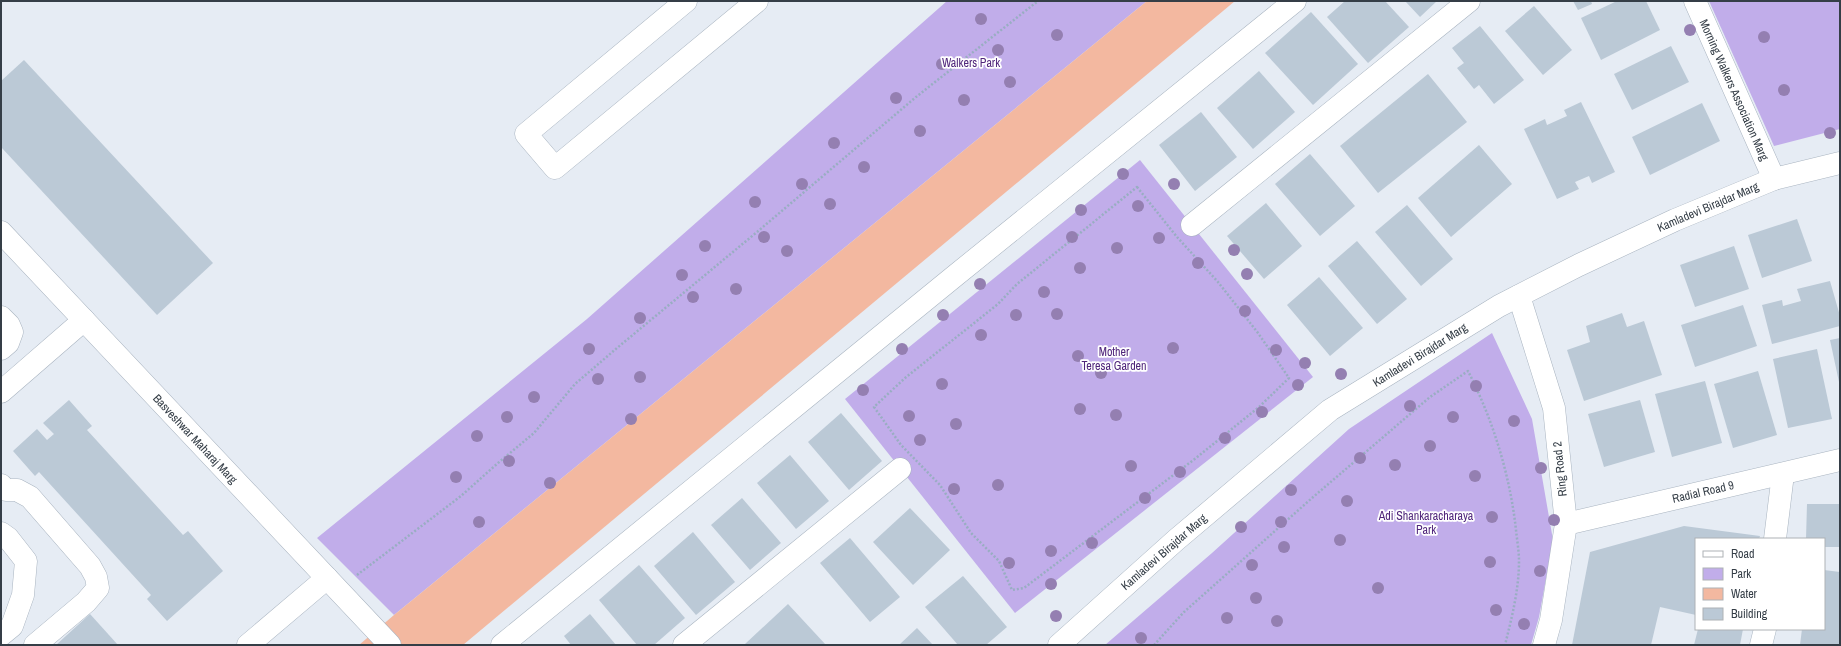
<svg xmlns="http://www.w3.org/2000/svg" width="1841" height="646" viewBox="0 0 1841 646" font-family="'Archivo Narrow',sans-serif">
<style>
.green{fill:#c1adea}
.water{fill:#f3b8a0}
.building{fill:#bbc9d6}
.lines{fill:none;stroke-linecap:round;stroke-linejoin:round}
.minor-casing{stroke:#a9b4c0;stroke-width:23}
.path{stroke:#99adc2;stroke-width:2.5;stroke-dasharray:2 2;stroke-linecap:butt}
.minor{stroke:#fff;stroke-width:22}
.tree{fill:#947fb1}
.labels{text-anchor:middle;stroke-width:3.5;stroke-linejoin:round;paint-order:stroke}
.park-label{font-size:12px;fill:#50267b;stroke:#fff}
.street-label{font-size:12px;fill:#353e47;stroke:#fff}
</style>
<rect width="100%" height="100%" fill="#e6ecf4"/>
<!-- green -->
<g class="green">
<path d="M947,1H1147L394,615L317,538L587,319Z"/>
<path d="M1709,1H1840V129L1774,146Z"/>
<path d="M1140,160L1313,377L1015,613L845,399Z"/>
<path d="M1492,333L1532,419L1553,540L1539,617L1531,645H1105L1212,553L1349,429Z"/>
</g>
<!-- water -->
<path class="water" d="M1147,1H1235L463,645H359L394,615Z"/>
<!-- building -->
<g class="building">
<path d="M1345,1H1385L1409,27L1368,63L1327,17Z"/>
<path d="M1405,1H1437L1420,17Z"/>
<path d="M1573,1H1591L1592,4L1578,10Z"/>
<path d="M1617,1H1646L1660,30L1601,60L1581,18Z"/>
<path d="M1534,6L1572,50L1543,75L1505,31Z"/>
<path d="M1311,12L1358,64L1313,105L1265,53Z"/>
<path d="M1480,26L1524,80L1494,104L1479,85L1474,89L1457,68L1464,63L1452,48Z"/>
<path d="M1671,46L1689,82L1632,110L1614,74Z"/>
<path d="M24,60L213,263L157,315L1,147V81Z"/>
<path d="M1259,71L1295,112L1253,149L1217,108Z"/>
<path d="M1428,74L1467,122L1378,193L1340,146Z"/>
<path d="M1581,102L1615,172L1592,183L1589,176L1575,182L1579,189L1557,199L1524,129L1545,119L1547,125L1567,116L1564,110Z"/>
<path d="M1702,103L1720,141L1650,175L1632,137Z"/>
<path d="M1201,112L1237,157L1195,191L1159,145Z"/>
<path d="M1479,145L1512,184L1451,237L1418,198Z"/>
<path d="M1310,154L1355,206L1320,236L1275,184Z"/>
<path d="M1266,203L1302,246L1264,279L1227,236Z"/>
<path d="M1407,205L1453,259L1421,286L1375,232Z"/>
<path d="M1797,219L1812,261L1762,278L1748,235Z"/>
<path d="M1357,241L1407,299L1377,324L1328,266Z"/>
<path d="M1734,246L1749,289L1695,307L1680,265Z"/>
<path d="M1319,277L1363,328L1330,356L1287,305Z"/>
<path d="M1830,281L1840,316V326L1772,344L1762,305L1782,300L1783,306L1801,301L1797,289Z"/>
<path d="M1743,305L1757,346L1695,367L1681,325Z"/>
<path d="M1622,313L1627,327L1644,321L1662,375L1584,401L1567,350L1590,342L1586,326Z"/>
<path d="M1840,338V382H1839L1830,340Z"/>
<path d="M1817,349L1832,419L1788,428L1773,359Z"/>
<path d="M1758,371L1777,435L1733,448L1714,384Z"/>
<path d="M1705,381L1722,443L1672,457L1655,394Z"/>
<path d="M69,400L92,426L87,430L183,535L188,531L223,571L167,621L147,599L151,595L39,472L35,476L13,451L37,429L47,440L54,434L43,423Z"/>
<path d="M1640,400L1655,452L1604,467L1588,414Z"/>
<path d="M841,413L882,461L849,490L808,442Z"/>
<path d="M790,455L829,501L796,529L757,483Z"/>
<path d="M742,498L781,543L750,570L711,525Z"/>
<path d="M1807,504H1840V547H1824V539H1806Z"/>
<path d="M910,508L950,550L913,585L873,542Z"/>
<path d="M1684,526L1760,536L1759,539H1696V615L1660,607L1651,645H1572L1590,552Z"/>
<path d="M693,532L735,582L696,615L654,566Z"/>
<path d="M850,538L900,597L870,622L820,563Z"/>
<path d="M639,565L685,618L654,645H637L599,600Z"/>
<path d="M1824,570L1840,572V645H1800L1802,629H1824Z"/>
<path d="M963,576L1007,627L986,645H958L925,607Z"/>
<path d="M788,604L826,645H746L745,644Z"/>
<path d="M90,614L118,645H56Z"/>
<path d="M590,614L616,645H571L564,636Z"/>
<path d="M917,628L933,645H899Z"/>
<path d="M1698,629H1743L1740,645H1694Z"/>
</g>
<g class="lines">
<!-- minor casing -->
<g class="minor-casing">
<g id="minor">
<path d="M686,1L526,134L555,168L757,1"/>
<path d="M1695,1L1774,179"/>
<path d="M1192,225L1469,1"/>
<path d="M1,232L390,645"/>
<path d="M1519,296L1554,408L1566,524L1551,620L1544,645"/>
<path d="M1,317L9,325L12,332L8,343L1,349"/>
<path d="M1,392L84,320"/>
<path d="M1,485L6,490H17L30,497L90,566L96,577L98,588L86,602L35,645"/>
<path d="M1566,524L1840,460"/>
<path d="M1,533L8,538L26,561L23,595L12,626L1,635"/>
<path d="M1775,539L1783,474"/>
<path d="M248,645L327,578"/>
<path d="M502,645L956,275L1295,1"/>
<path d="M684,645L900,469"/>
<path d="M1059,645L1176,540L1330,410L1499,306L1579,265L1675,220L1774,179L1840,163"/>
<path d="M1761,645L1765,629"/>
</g>
</g>
<!-- path -->
<g class="path">
<path d="M1137,187L1177,237L1218,282L1258,333L1289,378L1259,407L1196,458L1024,588L1012,590L999,561L971,533L940,485L901,445L874,407L905,378L998,304L1017,284Z"/>
<path d="M357,575L461,496L498,463L534,433L575,384L617,348L757,232L916,97L1038,1"/>
<path d="M1154,645L1184,612L1312,498L1430,397L1468,371C1493,420 1510,475 1516,530C1517,540 1519,551 1519,561C1519,589 1512,617 1505,645"/>
</g>
<!-- minor -->
<use href="#minor" class="minor"/>
</g>
<!-- trees -->
<g class="tree">
<circle cx="981" cy="19" r="6"/>
<circle cx="1690" cy="30" r="6"/>
<circle cx="1057" cy="35" r="6"/>
<circle cx="1764" cy="37" r="6"/>
<circle cx="998" cy="50" r="6"/>
<circle cx="942" cy="64" r="6"/>
<circle cx="1010" cy="82" r="6"/>
<circle cx="1784" cy="90" r="6"/>
<circle cx="896" cy="98" r="6"/>
<circle cx="964" cy="100" r="6"/>
<circle cx="920" cy="131" r="6"/>
<circle cx="1830" cy="133" r="6"/>
<circle cx="834" cy="143" r="6"/>
<circle cx="864" cy="167" r="6"/>
<circle cx="1123" cy="174" r="6"/>
<circle cx="802" cy="184" r="6"/>
<circle cx="1174" cy="184" r="6"/>
<circle cx="755" cy="202" r="6"/>
<circle cx="830" cy="204" r="6"/>
<circle cx="1138" cy="206" r="6"/>
<circle cx="1081" cy="210" r="6"/>
<circle cx="764" cy="237" r="6"/>
<circle cx="1072" cy="237" r="6"/>
<circle cx="1159" cy="238" r="6"/>
<circle cx="705" cy="246" r="6"/>
<circle cx="1117" cy="248" r="6"/>
<circle cx="1234" cy="250" r="6"/>
<circle cx="787" cy="251" r="6"/>
<circle cx="1198" cy="263" r="6"/>
<circle cx="1080" cy="268" r="6"/>
<circle cx="1247" cy="274" r="6"/>
<circle cx="682" cy="275" r="6"/>
<circle cx="980" cy="284" r="6"/>
<circle cx="736" cy="289" r="6"/>
<circle cx="1044" cy="292" r="6"/>
<circle cx="693" cy="297" r="6"/>
<circle cx="1245" cy="311" r="6"/>
<circle cx="1057" cy="314" r="6"/>
<circle cx="943" cy="315" r="6"/>
<circle cx="1016" cy="315" r="6"/>
<circle cx="640" cy="318" r="6"/>
<circle cx="981" cy="335" r="6"/>
<circle cx="1173" cy="348" r="6"/>
<circle cx="589" cy="349" r="6"/>
<circle cx="902" cy="349" r="6"/>
<circle cx="1276" cy="350" r="6"/>
<circle cx="1078" cy="356" r="6"/>
<circle cx="1305" cy="363" r="6"/>
<circle cx="1101" cy="373" r="6"/>
<circle cx="1341" cy="374" r="6"/>
<circle cx="640" cy="377" r="6"/>
<circle cx="598" cy="379" r="6"/>
<circle cx="942" cy="384" r="6"/>
<circle cx="1298" cy="385" r="6"/>
<circle cx="1476" cy="386" r="6"/>
<circle cx="863" cy="390" r="6"/>
<circle cx="534" cy="397" r="6"/>
<circle cx="1410" cy="406" r="6"/>
<circle cx="1080" cy="409" r="6"/>
<circle cx="1262" cy="412" r="6"/>
<circle cx="1116" cy="415" r="6"/>
<circle cx="909" cy="416" r="6"/>
<circle cx="507" cy="417" r="6"/>
<circle cx="1453" cy="417" r="6"/>
<circle cx="631" cy="419" r="6"/>
<circle cx="1514" cy="421" r="6"/>
<circle cx="956" cy="424" r="6"/>
<circle cx="477" cy="436" r="6"/>
<circle cx="1225" cy="438" r="6"/>
<circle cx="920" cy="440" r="6"/>
<circle cx="1430" cy="446" r="6"/>
<circle cx="1360" cy="458" r="6"/>
<circle cx="509" cy="461" r="6"/>
<circle cx="1395" cy="465" r="6"/>
<circle cx="1131" cy="466" r="6"/>
<circle cx="1541" cy="468" r="6"/>
<circle cx="1180" cy="472" r="6"/>
<circle cx="1475" cy="476" r="6"/>
<circle cx="456" cy="477" r="6"/>
<circle cx="550" cy="483" r="6"/>
<circle cx="998" cy="485" r="6"/>
<circle cx="954" cy="489" r="6"/>
<circle cx="1291" cy="490" r="6"/>
<circle cx="1145" cy="498" r="6"/>
<circle cx="1347" cy="501" r="6"/>
<circle cx="1492" cy="517" r="6"/>
<circle cx="1554" cy="520" r="6"/>
<circle cx="479" cy="522" r="6"/>
<circle cx="1281" cy="522" r="6"/>
<circle cx="1241" cy="527" r="6"/>
<circle cx="1340" cy="540" r="6"/>
<circle cx="1092" cy="543" r="6"/>
<circle cx="1284" cy="547" r="6"/>
<circle cx="1051" cy="551" r="6"/>
<circle cx="1490" cy="562" r="6"/>
<circle cx="1009" cy="563" r="6"/>
<circle cx="1252" cy="565" r="6"/>
<circle cx="1540" cy="571" r="6"/>
<circle cx="1051" cy="584" r="6"/>
<circle cx="1378" cy="588" r="6"/>
<circle cx="1256" cy="598" r="6"/>
<circle cx="1496" cy="610" r="6"/>
<circle cx="1056" cy="616" r="6"/>
<circle cx="1227" cy="618" r="6"/>
<circle cx="1277" cy="621" r="6"/>
<circle cx="1524" cy="624" r="6"/>
<circle cx="1141" cy="638" r="6"/>
</g>
<g class="labels">
<!-- park labels -->
<g class="park-label">
<text x="971" y="67">Walkers Park</text>
<text x="1114" y="356">Mother<tspan x="1114" dy="14">Teresa Garden</tspan></text>
<text x="1426" y="520">Adi Shankaracharaya<tspan x="1426" dy="14">Park</tspan></text>
</g>
<!-- street labels -->
<g class="street-label">
<text transform="translate(1734 90) rotate(66)" y="4">Morning Walkers Association Marg</text>
<text transform="translate(1708 207) rotate(-23)" y="4">Kamladevi Birajdar Marg</text>
<text transform="translate(1420 355) rotate(-32)" y="4">Kamladevi Birajdar Marg</text>
<text transform="translate(195 439) rotate(47)" y="4">Basveshwar Maharaj Marg</text>
<text transform="translate(1560 469) rotate(-96)" y="4">Ring Road 2</text>
<text transform="translate(1703 492) rotate(-13)" y="4">Radial Road 9</text>
<text transform="translate(1164 552) rotate(-41)" y="4">Kamladevi Birajdar Marg</text>
</g>
</g>
<!-- border -->
<rect width="1841" height="646" fill="none" stroke="#353e47" stroke-width="4"/>
<!-- legend -->
<rect x="1695" y="538" width="130" height="92" fill="#ffffff" stroke="#aeb2b5"/>
<rect x="1703" y="551" width="20" height="6" fill="#ffffff" stroke="#aeb2b5"/>
<text x="1731" y="558" font-size="12" fill="#353e47">Road</text>
<rect x="1703" y="568" width="20" height="12" fill="#c1adea" stroke="#aeb2b5"/>
<text x="1731" y="578" font-size="12" fill="#353e47">Park</text>
<rect x="1703" y="588" width="20" height="12" fill="#f3b8a0" stroke="#aeb2b5"/>
<text x="1731" y="598" font-size="12" fill="#353e47">Water</text>
<rect x="1703" y="608" width="20" height="12" fill="#bbc9d6" stroke="#aeb2b5"/>
<text x="1731" y="618" font-size="12" fill="#353e47">Building</text>
</svg>
